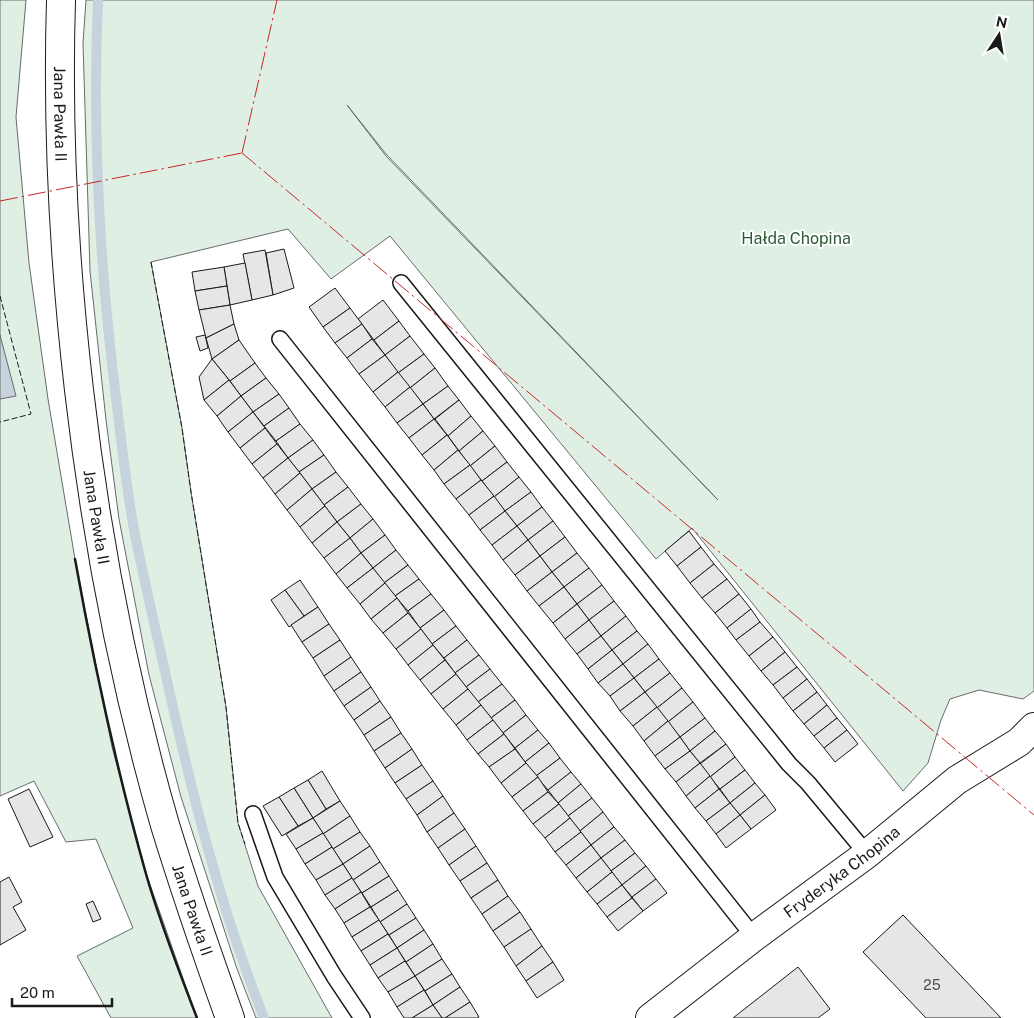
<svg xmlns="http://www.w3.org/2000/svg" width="1034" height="1018" viewBox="0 0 1034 1018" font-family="'Public Sans',sans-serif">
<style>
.green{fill:#e0efe3;stroke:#6a6a6a;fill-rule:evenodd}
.water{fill:#c6d2dc;stroke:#6a6a6a}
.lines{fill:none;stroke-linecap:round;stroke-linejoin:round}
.stream{stroke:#c6d2dc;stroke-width:10}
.building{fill:#e6e6e6;stroke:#1a1a1a}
.lane-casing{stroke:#1a1a1a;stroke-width:18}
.street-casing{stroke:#1a1a1a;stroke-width:30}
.primary-casing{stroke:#1a1a1a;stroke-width:30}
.lane{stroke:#fff;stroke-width:15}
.street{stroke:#fff;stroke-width:28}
.primary{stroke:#fff;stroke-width:28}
.fence{stroke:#1a1a1a;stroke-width:1;stroke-dasharray:6 2.5;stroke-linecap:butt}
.wall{stroke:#1a1a1a;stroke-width:2.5}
.power{stroke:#c62828;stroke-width:1;stroke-dasharray:18 4 2.5 4;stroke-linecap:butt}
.labels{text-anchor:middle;stroke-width:4;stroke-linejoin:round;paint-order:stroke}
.number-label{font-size:14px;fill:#4d4d4d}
.street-label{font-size:16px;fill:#1a1a1a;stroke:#fff}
.park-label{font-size:16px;fill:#2b5a34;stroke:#fff}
</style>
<rect width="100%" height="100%" fill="#fff"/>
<!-- green -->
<g class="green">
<path d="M0,0H26L16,117L29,263L48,399L75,559L112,747L147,876L197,1018H111L77,956L133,928L96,839L66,842L34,781L0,796Z"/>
<path d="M86,0H1034V691L1023,699L979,690L950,699L941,720L928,763L903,791L692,528L656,559L390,236L331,279L288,229L151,262L182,428L191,492L226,707L238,823L258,886L332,1018H256L237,969L181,797L149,675L119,519L106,420L90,271L83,43ZM347,105L386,154L718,500L386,156Z"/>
</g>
<!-- water -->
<path class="water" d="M0,335L16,396L0,399Z"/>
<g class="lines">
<!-- stream -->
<path class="stream" d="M98,0C92,135 100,272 117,406C122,449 127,492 135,535C144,579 154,623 164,667C190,786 219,905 264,1018"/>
</g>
<!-- building -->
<g class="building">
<path d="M284,249L294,288L273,295L266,253Z"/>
<path d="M265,250L273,295L252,300L243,254Z"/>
<path d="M245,263L252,300L230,305L224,267Z"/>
<path d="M224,267L227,286L195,291L192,272Z"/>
<path d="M227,286L230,305L199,310L195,291Z"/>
<path d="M335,288L350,308L323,327L309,307Z"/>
<path d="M383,300L399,321L374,340L358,319Z"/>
<path d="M230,305L234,324L206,338L199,310Z"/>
<path d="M350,308L362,324L335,343L323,327Z"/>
<path d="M399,321L410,336L385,355L374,340Z"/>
<path d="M234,324L239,340L212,359L206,338Z"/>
<path d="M362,324L372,339L347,358L335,343Z"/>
<path d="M205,335L208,348L200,351L196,337Z"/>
<path d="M410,336L424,354L398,373L385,355Z"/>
<path d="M372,339L385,355L359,374L347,358Z"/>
<path d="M239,340L255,363L230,381L212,359Z"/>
<path d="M424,354L435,368L410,388L398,373Z"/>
<path d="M385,355L398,372L373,392L359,374Z"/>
<path d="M212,359L229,380L204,400L199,377Z"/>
<path d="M255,363L266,378L241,396L230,381Z"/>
<path d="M435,368L448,386L423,404L410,388Z"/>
<path d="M398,372L410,387L385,407L373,392Z"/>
<path d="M266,378L279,394L253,412L241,396Z"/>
<path d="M229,380L241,396L217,416L204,400Z"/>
<path d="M448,386L459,400L434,419L423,404Z"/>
<path d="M410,387L423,404L397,423L385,407Z"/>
<path d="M279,394L289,408L264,426L253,412Z"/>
<path d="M241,396L253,412L228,432L217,416Z"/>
<path d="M459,400L471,416L448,436L435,419Z"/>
<path d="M423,404L434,419L409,438L397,423Z"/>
<path d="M289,408L300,424L276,441L264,426Z"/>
<path d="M253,412L265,428L240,448L228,432Z"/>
<path d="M471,416L483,431L459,451L448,436Z"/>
<path d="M434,419L447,435L422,455L409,438Z"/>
<path d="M300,424L313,440L288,458L276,441Z"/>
<path d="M265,428L277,444L252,464L240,448Z"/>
<path d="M483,431L495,446L470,466L459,451Z"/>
<path d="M447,435L458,450L434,470L422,455Z"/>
<path d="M313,440L324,455L299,472L288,458Z"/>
<path d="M277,444L288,458L263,478L252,464Z"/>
<path d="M495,446L507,462L482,481L470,466Z"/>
<path d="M458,450L470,465L444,484L434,470Z"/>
<path d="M324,455L336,472L312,489L299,472Z"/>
<path d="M288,458L300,473L275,494L263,478Z"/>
<path d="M507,462L519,477L494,497L482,481Z"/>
<path d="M470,465L481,480L456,499L444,484Z"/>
<path d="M336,472L348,487L324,505L312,489Z"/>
<path d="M300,473L312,489L287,510L275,494Z"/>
<path d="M519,477L531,492L505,511L494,497Z"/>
<path d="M481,480L494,496L469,515L456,499Z"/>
<path d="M348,487L361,504L337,522L324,505Z"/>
<path d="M312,489L325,506L300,527L287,510Z"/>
<path d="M531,492L542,507L517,526L505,511Z"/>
<path d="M494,496L505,511L480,530L469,515Z"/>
<path d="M361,504L373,519L350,538L337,522Z"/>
<path d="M325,506L337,522L312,543L300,527Z"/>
<path d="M542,507L553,521L528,540L517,526Z"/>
<path d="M505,511L517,526L492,545L480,530Z"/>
<path d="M373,519L385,535L361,553L350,538Z"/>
<path d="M553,521L565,537L540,556L528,540Z"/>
<path d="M337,522L350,538L324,558L312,543Z"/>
<path d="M517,526L528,540L503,560L492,545Z"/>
<path d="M689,531L701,547L677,566L665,551Z"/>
<path d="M385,535L396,550L373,568L361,553Z"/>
<path d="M565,537L577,553L552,572L540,556Z"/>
<path d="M350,538L361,553L336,574L324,558Z"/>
<path d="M528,540L540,556L515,575L503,560Z"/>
<path d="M701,547L714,564L690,583L677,566Z"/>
<path d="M396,550L408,565L384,583L373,568Z"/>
<path d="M361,553L373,568L347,588L336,574Z"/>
<path d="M577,553L589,568L564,587L552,572Z"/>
<path d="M540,556L552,572L527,591L515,575Z"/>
<path d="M714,564L727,579L702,598L690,583Z"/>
<path d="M408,565L419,579L395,596L384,583Z"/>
<path d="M373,568L385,583L360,604L347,588Z"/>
<path d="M589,568L602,585L577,604L564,587Z"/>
<path d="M552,572L564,587L539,606L527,591Z"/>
<path d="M419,579L431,594L408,611L395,596Z"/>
<path d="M727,579L739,594L715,613L702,598Z"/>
<path d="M300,580L318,607L304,616L285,590Z"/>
<path d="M385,583L397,598L371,619L360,604Z"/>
<path d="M602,585L614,601L589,620L577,604Z"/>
<path d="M564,587L577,604L553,623L539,606Z"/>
<path d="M285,590L304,616L289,627L271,600Z"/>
<path d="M431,594L444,610L420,628L408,611Z"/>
<path d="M739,594L751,609L727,628L715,613Z"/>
<path d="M397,598L408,613L383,633L371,619Z"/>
<path d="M614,601L626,616L601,636L589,620Z"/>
<path d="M577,604L589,620L565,639L553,623Z"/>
<path d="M318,607L329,624L302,642L291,625Z"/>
<path d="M751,609L760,622L736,640L727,628Z"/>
<path d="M444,610L456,626L432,644L420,628Z"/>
<path d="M408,613L421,629L396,649L383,633Z"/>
<path d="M626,616L637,631L612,650L601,636Z"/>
<path d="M589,620L601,636L577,654L565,639Z"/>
<path d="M760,622L773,637L749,656L736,640Z"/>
<path d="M329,624L340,640L313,658L302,642Z"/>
<path d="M456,626L467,640L444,658L432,644Z"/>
<path d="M421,629L433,645L408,665L396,649Z"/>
<path d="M637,631L648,644L623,664L612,650Z"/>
<path d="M601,636L612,650L588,669L577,654Z"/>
<path d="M773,637L785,652L761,671L749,656Z"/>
<path d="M340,640L351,657L324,676L313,658Z"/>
<path d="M467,640L479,655L455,673L444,658Z"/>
<path d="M648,644L659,659L634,678L623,664Z"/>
<path d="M433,645L445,660L420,680L408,665Z"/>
<path d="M612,650L623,664L598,683L588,669Z"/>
<path d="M785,652L797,667L773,685L761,671Z"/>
<path d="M479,655L490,669L466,687L455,673Z"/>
<path d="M351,657L361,672L334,691L324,676Z"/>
<path d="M659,659L670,673L645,692L634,678Z"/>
<path d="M445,660L456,674L431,694L420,680Z"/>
<path d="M623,664L634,678L610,696L598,683Z"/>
<path d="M797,667L807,679L783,698L773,685Z"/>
<path d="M490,669L502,684L478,702L466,687Z"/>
<path d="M361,672L371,687L344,706L334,691Z"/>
<path d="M670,673L682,688L657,708L645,692Z"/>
<path d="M456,674L468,689L443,709L431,694Z"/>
<path d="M634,678L645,692L620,711L610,696Z"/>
<path d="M807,679L817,692L793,711L783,698Z"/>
<path d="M502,684L515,700L491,718L478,702Z"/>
<path d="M371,687L380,701L354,720L344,706Z"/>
<path d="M682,688L693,702L668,722L657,708Z"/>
<path d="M468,689L481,705L456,725L443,709Z"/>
<path d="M645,692L657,707L633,726L620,711Z"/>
<path d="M817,692L827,705L804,724L793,711Z"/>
<path d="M515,700L526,715L503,733L491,718Z"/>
<path d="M380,701L391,717L364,735L354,720Z"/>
<path d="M693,702L705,718L680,737L668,722Z"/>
<path d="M481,705L493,720L467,740L456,725Z"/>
<path d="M827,705L837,718L814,736L804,724Z"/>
<path d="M657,707L668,721L644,741L633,726Z"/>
<path d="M526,715L538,730L515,748L503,733Z"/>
<path d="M391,717L401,733L374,751L364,735Z"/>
<path d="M705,718L715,731L690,751L680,737Z"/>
<path d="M837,718L847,730L824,748L814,736Z"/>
<path d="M493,720L504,734L478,754L467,740Z"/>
<path d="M668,721L680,737L655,756L644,741Z"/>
<path d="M538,730L549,743L525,762L515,748Z"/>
<path d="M847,730L858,744L835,762L824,748Z"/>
<path d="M715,731L726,744L700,763L690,751Z"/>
<path d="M401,733L412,749L385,768L374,751Z"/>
<path d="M504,734L515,749L489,767L478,754Z"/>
<path d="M680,737L690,751L665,769L655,756Z"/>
<path d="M549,743L560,758L536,776L525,762Z"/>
<path d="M726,744L735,757L710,777L700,764Z"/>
<path d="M412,749L422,765L395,783L385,768Z"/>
<path d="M515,749L526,763L501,783L489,767Z"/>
<path d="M690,751L700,763L676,782L665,769Z"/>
<path d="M735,757L745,770L720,789L710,777Z"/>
<path d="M560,758L571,772L548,790L536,776Z"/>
<path d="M526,763L538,777L512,797L501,783Z"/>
<path d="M700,763L710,776L686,796L676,782Z"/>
<path d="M422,765L433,781L406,799L395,783Z"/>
<path d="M745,770L755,783L730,803L720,789Z"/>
<path d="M322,771L340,801L326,809L308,780Z"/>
<path d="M571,772L581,784L558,803L548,790Z"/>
<path d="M710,776L719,789L695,808L686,796Z"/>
<path d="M538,777L548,792L523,811L512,797Z"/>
<path d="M308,780L326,809L313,818L294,788Z"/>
<path d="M433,781L443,796L417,815L406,799Z"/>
<path d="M755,783L765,795L740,815L730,803Z"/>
<path d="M581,784L592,798L568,816L558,803Z"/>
<path d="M294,788L313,818L298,826L279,797Z"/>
<path d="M29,789L53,837L30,847L8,799Z"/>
<path d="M719,789L730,803L706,821L695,808Z"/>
<path d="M548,792L559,804L533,824L523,811Z"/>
<path d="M765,795L776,810L751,829L740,815Z"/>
<path d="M443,796L454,813L427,832L417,815Z"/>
<path d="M279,797L298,826L282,836L263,806Z"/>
<path d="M592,798L603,812L580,831L568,816Z"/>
<path d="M340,801L350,816L323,834L313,818Z"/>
<path d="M730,803L740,815L716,834L706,821Z"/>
<path d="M559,804L570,818L545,838L533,824Z"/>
<path d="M603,812L614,827L591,845L580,831Z"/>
<path d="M454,813L465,829L438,848L427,832Z"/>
<path d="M740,815L751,829L726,848L716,834Z"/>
<path d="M350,816L360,832L333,849L323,834Z"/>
<path d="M313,818L323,833L296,849L286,834Z"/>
<path d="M570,818L581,832L555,852L545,838Z"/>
<path d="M614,827L625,840L601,858L591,845Z"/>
<path d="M465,829L476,846L449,865L438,848Z"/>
<path d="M360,832L370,846L343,864L333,849Z"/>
<path d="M581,832L591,845L566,865L555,852Z"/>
<path d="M323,833L332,847L305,864L296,849Z"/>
<path d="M625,840L635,853L611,871L601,858Z"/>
<path d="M591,845L601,858L576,878L566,865Z"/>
<path d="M370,846L380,862L353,880L343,864Z"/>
<path d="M476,846L487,863L460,881L449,865Z"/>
<path d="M332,847L343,864L316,880L305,864Z"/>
<path d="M635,853L646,866L622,885L611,871Z"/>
<path d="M601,858L612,872L587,892L576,878Z"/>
<path d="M380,862L389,876L362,893L353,880Z"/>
<path d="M487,863L498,880L471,898L460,881Z"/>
<path d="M343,864L352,878L325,895L316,880Z"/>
<path d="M646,866L656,879L632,897L622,885Z"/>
<path d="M612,872L622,885L597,904L587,892Z"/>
<path d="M389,876L398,890L371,907L362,893Z"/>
<path d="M9,877L22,902L13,907L26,930L0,945V882Z"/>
<path d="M352,878L361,892L335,909L325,895Z"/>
<path d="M656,879L667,893L643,911L632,897Z"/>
<path d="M498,880L508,896L482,914L471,898Z"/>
<path d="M622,885L632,898L607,917L597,904Z"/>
<path d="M398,890L407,904L380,922L371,907Z"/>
<path d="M361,892L370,907L344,923L335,909Z"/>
<path d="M508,896L520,912L493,931L482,914Z"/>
<path d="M632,898L643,911L618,931L607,917Z"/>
<path d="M93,901L101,919L93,922L86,904Z"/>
<path d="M407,904L416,918L389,935L380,922Z"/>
<path d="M370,907L379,920L352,937L344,923Z"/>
<path d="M520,912L531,929L504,947L493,931Z"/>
<path d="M903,915L1001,1018H926L863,952Z"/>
<path d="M416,918L424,930L397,948L389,935Z"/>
<path d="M379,920L388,934L361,951L352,937Z"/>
<path d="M531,929L542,946L516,966L504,947Z"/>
<path d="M424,930L433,944L406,962L397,948Z"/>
<path d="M388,934L397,948L370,965L361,951Z"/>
<path d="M433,944L442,959L415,976L406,962Z"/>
<path d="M542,946L553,962L526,981L516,966Z"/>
<path d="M397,948L405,961L378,978L370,965Z"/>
<path d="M442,959L452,974L425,991L415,976Z"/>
<path d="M405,961L415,976L388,992L378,978Z"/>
<path d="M553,962L564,980L537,998L526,981Z"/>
<path d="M798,967L830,1009L818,1018H733Z"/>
<path d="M452,974L460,987L433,1005L425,991Z"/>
<path d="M415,976L424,990L397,1007L388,992Z"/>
<path d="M460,987L470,1002L445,1018H442L433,1005Z"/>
<path d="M424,990L433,1005L412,1018H404L397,1007Z"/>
<path d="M470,1002L479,1017L477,1018H445Z"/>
<path d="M433,1005L442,1018H412Z"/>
</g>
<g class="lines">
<!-- lane casing -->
<g class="lane-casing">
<g id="lane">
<path d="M401,283L789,764L808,783L867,854"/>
<path d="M280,339L754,937"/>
<path d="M253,814L275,877L334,976L362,1018"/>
</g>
</g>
<!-- street casing -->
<g class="street-casing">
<g id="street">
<path id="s1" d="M650,1018L754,937L867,854L957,780L1019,742L1034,727"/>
</g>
</g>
<!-- primary casing -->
<g class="primary-casing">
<g id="primary">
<path id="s2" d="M61,0C57,131 64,261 79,390C96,537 124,683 165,825C185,890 207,954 230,1018"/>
</g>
</g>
<!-- lane -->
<use href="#lane" class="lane"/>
<!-- street -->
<use href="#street" class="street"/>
<!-- primary -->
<use href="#primary" class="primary"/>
<!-- fence -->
<g class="fence">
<path d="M151,262L182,428L191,492L226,707L238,823L245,844"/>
<path d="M0,296L31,414L0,422"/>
</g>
<!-- wall -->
<path class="wall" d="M75,559C94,665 117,771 146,874C160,923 179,971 197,1018"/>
<!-- power -->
<g class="power">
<path d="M242,153L1034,815"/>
<path d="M242,153L277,0"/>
<path d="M0,201L242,153"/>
</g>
</g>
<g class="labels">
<!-- number labels -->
<g class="number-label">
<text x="932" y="990">25</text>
</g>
<!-- street labels -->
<g class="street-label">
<text dy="6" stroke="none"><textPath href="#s2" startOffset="114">Jana Pawła II</textPath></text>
<text dy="6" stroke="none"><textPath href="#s2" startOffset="519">Jana Pawła II</textPath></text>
<text dy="6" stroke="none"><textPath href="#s1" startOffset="241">Fryderyka Chopina</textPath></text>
<text dy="6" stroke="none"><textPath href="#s2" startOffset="924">Jana Pawła II</textPath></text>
</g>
<!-- park labels -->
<g class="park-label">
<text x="796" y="244">Hałda Chopina</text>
</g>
</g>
<!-- north arrow -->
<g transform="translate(999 35) rotate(12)" stroke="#ffffff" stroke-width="4" paint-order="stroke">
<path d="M0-4L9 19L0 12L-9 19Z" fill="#1a1a1a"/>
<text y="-8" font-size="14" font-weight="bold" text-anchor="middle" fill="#1a1a1a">N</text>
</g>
<!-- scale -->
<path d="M12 998v8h100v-8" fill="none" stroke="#1a1a1a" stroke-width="2.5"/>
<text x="20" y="998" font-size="15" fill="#1a1a1a" stroke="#ffffff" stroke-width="4" paint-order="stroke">20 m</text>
</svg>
